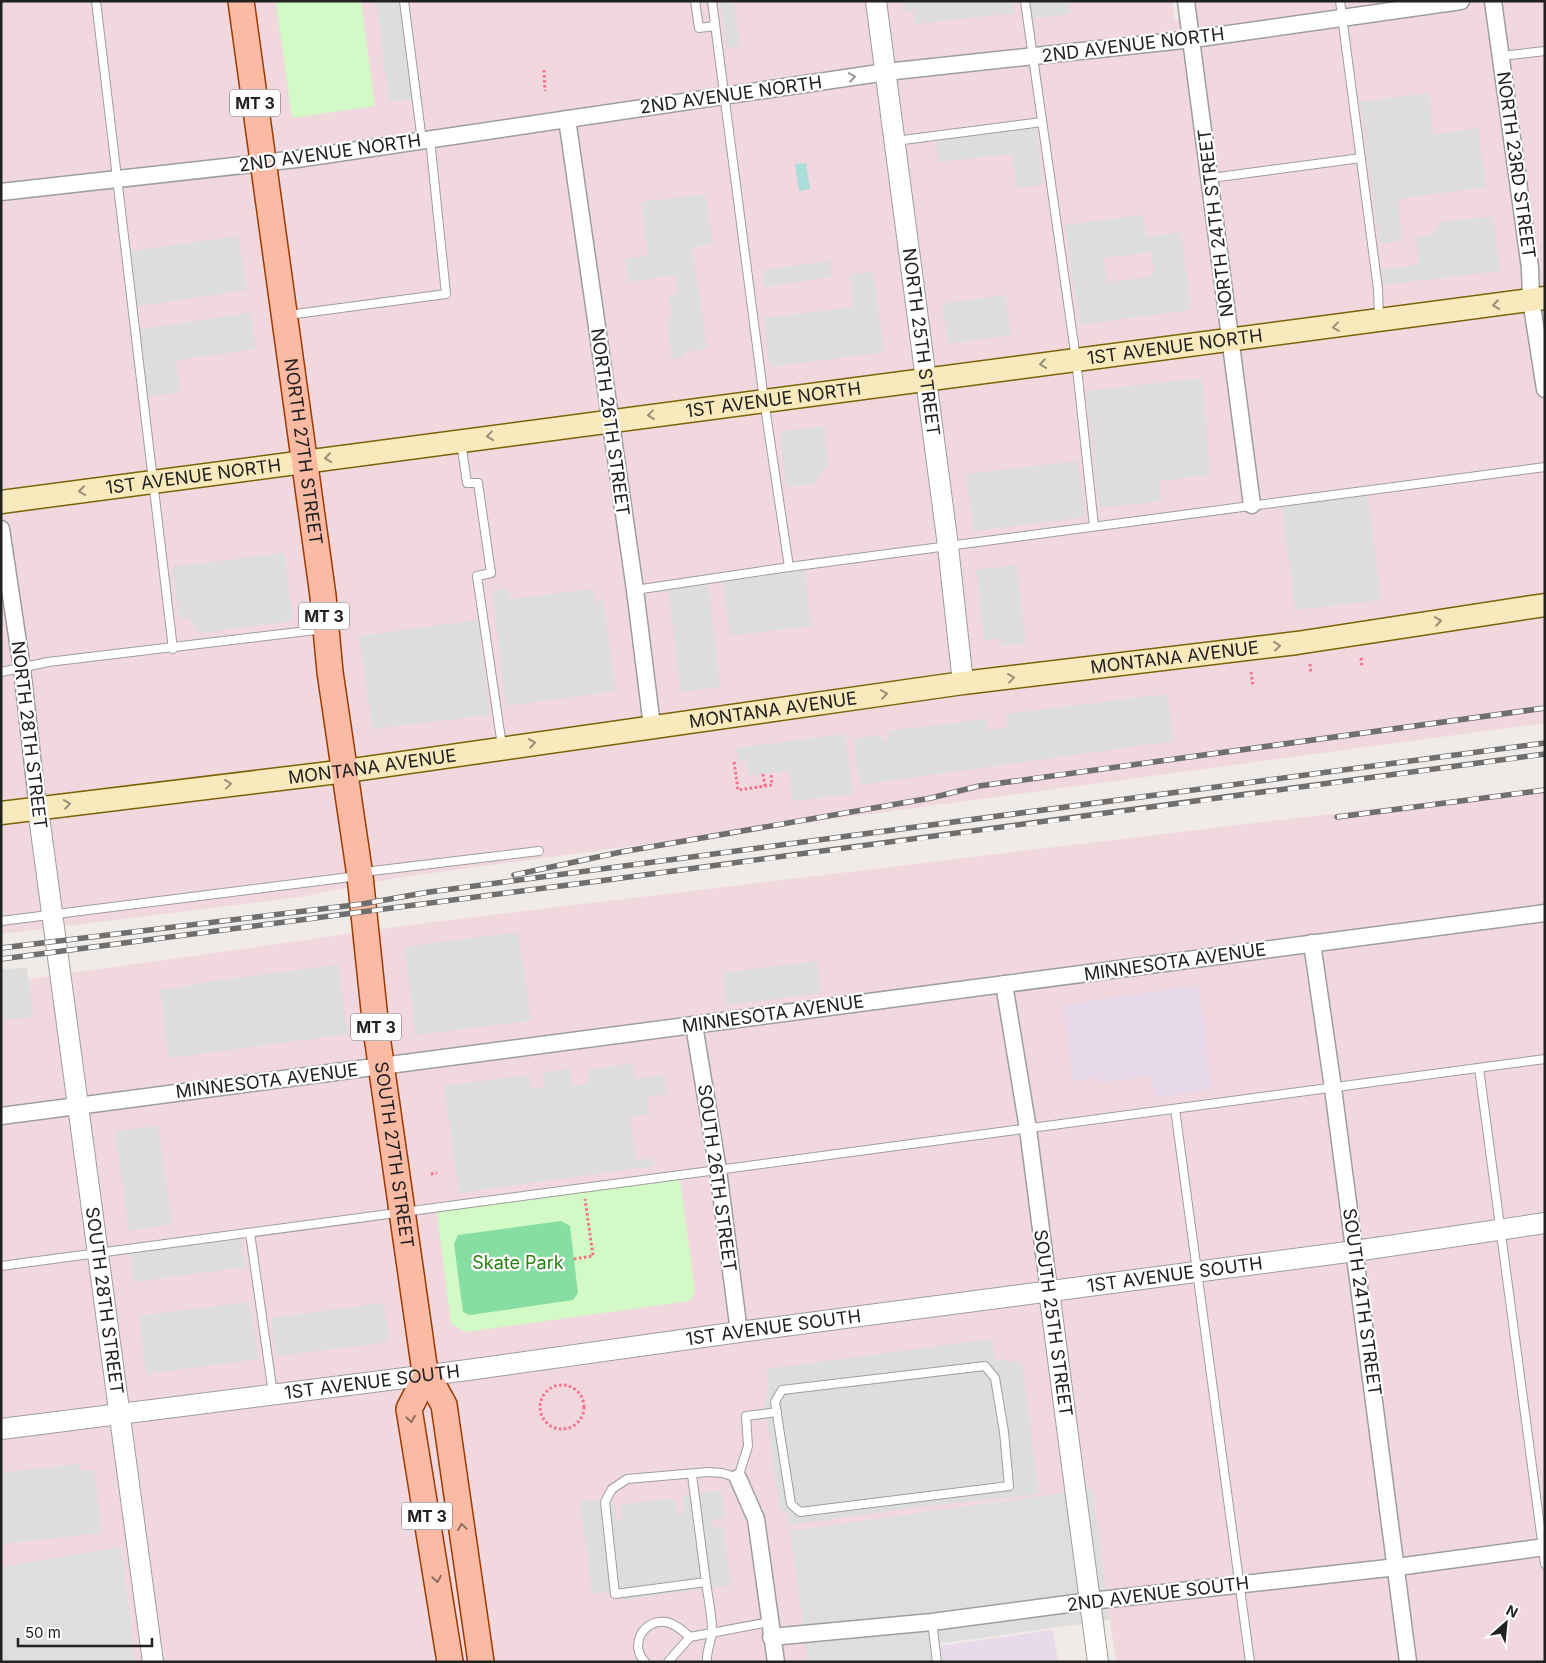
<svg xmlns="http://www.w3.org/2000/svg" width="1546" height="1663" viewBox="0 0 1546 1663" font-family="Inter,sans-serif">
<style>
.residential{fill:#dfdede}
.commercial{fill:#f1d7de}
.industrial{fill:#e8daea}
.park{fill:#d2f9c6}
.pitch{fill:#87dea2}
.parking{fill:#ddd;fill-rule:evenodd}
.water{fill:#a9deda}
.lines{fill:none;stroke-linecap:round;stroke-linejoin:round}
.service-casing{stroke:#9e9e9e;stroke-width:10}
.minor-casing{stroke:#9e9e9e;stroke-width:19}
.tertiary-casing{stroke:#9e9e9e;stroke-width:22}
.secondary-casing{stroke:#796307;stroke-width:25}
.primary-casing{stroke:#9b3b02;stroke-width:28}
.path{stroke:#f8718c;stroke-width:3;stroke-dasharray:2.5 2.5;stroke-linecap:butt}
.service{stroke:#fff;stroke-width:8}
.minor{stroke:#fff;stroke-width:16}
.tertiary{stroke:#fff;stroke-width:20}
.secondary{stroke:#f9eabd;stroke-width:22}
.primary{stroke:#fbbaa3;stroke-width:25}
.rail-casing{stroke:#6f6f6f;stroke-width:5.5}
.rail{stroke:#fff;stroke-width:4;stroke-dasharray:11;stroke-linecap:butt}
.oneway{stroke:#9b9b9b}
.oneway2{stroke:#989077}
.oneway3{stroke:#8e6e62}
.labels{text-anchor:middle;stroke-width:4.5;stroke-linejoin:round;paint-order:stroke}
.shield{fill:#fff;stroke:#646464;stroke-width:1}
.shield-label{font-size:16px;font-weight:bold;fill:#212121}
.street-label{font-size:18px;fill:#212121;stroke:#fff}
.park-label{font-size:18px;fill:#26800d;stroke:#fff}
</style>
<rect width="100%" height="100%" fill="#f1ebe8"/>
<!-- residential -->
<g class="residential">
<path d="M1092,1489L1111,1620L937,1644L939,1662H808L790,1531Z"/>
<path d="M121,1547L136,1662H1V1567Z"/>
</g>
<!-- commercial -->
<g class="commercial">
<path d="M1,1H1172L1175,21L1190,19L1187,1H1545V723L402,877L300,897L1,934Z"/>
<path d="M1545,788V1662H1116L1092,1489L790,1531L808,1662H136L121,1547L1,1567V983L425,923Z"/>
</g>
<!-- industrial -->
<g class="industrial">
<path d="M1198,985L1212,1089L1155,1098L1151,1076L1100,1083L1099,1077L1073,1081L1063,1005Z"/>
<path d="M1053,1630L1058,1662H941L939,1646Z"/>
</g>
<!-- park -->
<g class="park">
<path d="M276,1H361L375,106L292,118Z"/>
<path d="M680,1179L695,1291L690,1301L466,1332L451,1324L437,1212Z"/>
</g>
<!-- pitch -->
<path class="pitch" d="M561,1221L570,1226L578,1293L573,1300L470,1315L463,1312L454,1244L458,1235Z"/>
<!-- parking -->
<g class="parking">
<path d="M376,1H404L417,99L389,102Z"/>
<path d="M720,1H734L740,46L726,48Z"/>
<path d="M904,1H1014L1015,13L915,24L913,11H905Z"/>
<path d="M1030,1H1068L1070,14L1032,19Z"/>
<path d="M1429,93L1433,135L1478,128L1486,187L1398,199L1402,241L1379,244L1360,102Z"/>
<path d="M1036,126L1043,185L1017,188L1012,154L938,162L936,138Z"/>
<path d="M705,194L713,244L692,247L707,349L685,352V357L672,359L666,319L672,318L669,296L678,294L675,275L628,282L625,259L648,255L641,202Z"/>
<path d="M1143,215L1146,237L1181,232L1191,310L1079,325L1065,225ZM1151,252L1154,273L1150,277L1107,282L1104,258Z"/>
<path d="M1493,216L1500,271L1383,285L1382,269L1419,265L1416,237L1430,235L1442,222Z"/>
<path d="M238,236L247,290L132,307L126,252Z"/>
<path d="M830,261L832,277L764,287L762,270Z"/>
<path d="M873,272L884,352L770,367L764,318L854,307L850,275Z"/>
<path d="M1005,295L1011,335L948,344L942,304Z"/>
<path d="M250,313L256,349L176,360L180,392L143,397L135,330Z"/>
<path d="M1202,378L1210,475L1159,481L1161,501L1099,508L1086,391Z"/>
<path d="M824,426L828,464L814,484L786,487L780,432Z"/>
<path d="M1078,461L1085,517L973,531L966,474Z"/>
<path d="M1367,490L1381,600L1295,610L1281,501Z"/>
<path d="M284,553L293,621L200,633L188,618L179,619L172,567Z"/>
<path d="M1016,565L1026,643L1001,646L1000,638L984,640L976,570Z"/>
<path d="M805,570L811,626L730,636L723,580Z"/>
<path d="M708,584L720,687L681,692L668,589Z"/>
<path d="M509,589L510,599L593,589L595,602L603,601L616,691L506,706L492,591Z"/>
<path d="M478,620L490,715L372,729L359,636Z"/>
<path d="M1167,694L1174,741L860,785L853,739L881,735L882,741H889L888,731L986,719L987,730L1007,728L1006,714Z"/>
<path d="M845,734L853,794L793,801L789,771L748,776L746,761L738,762L736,748Z"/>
<path d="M518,932L531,1021L415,1035L405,947Z"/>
<path d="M817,961L821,993L727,1005L723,973Z"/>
<path d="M338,965L348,1034L169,1058L160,990L191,986V984Z"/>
<path d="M27,967L33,1017L1,1020V970Z"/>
<path d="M633,1063L635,1079L664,1075L667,1094L647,1097L649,1114L630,1117L636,1160L653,1158L654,1166L459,1193L444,1086L529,1075L531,1089L545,1088L543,1072L570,1069L572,1086L589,1084L587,1070Z"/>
<path d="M158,1126L172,1224L129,1231L115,1131Z"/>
<path d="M241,1239L245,1267L134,1282L130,1253Z"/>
<path d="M250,1302L258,1359L146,1374L139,1316Z"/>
<path d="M384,1303L389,1342L276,1356L271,1318Z"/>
<path d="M992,1339L995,1359L1022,1363L1039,1494L917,1507L789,1525L787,1510L780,1511L765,1406L769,1387L767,1369Z"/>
<path d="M79,1464L80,1471L94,1470L102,1533L1,1544V1473Z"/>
<path d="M721,1490L725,1518L711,1520L712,1528L723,1526L731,1585L624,1600L607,1592L592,1594L580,1502L595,1500L615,1504L617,1521L622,1520L620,1505L674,1498L677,1516L684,1512L682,1496Z"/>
</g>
<!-- water -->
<path class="water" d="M806,163L810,189L799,191L795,164Z"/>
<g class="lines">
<!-- service casing -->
<g class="service-casing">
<g id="service">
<path d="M96,1L173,649"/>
<path d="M404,1L422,141"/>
<path d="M695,1L699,28L715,26"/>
<path d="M712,1L764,400L789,567"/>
<path d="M1025,1L1076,359L1094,526"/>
<path d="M1340,1L1378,289L1379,317"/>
<path d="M1501,56L1545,51"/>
<path d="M895,141L1042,122"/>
<path d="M1211,178L1361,158"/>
<path d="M288,315L446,294L430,139"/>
<path d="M461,442L467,483H478L491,573L477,576L502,746"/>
<path d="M635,590L789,567L1545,467"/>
<path d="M1,672L48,662L324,629"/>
<path d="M364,872L539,851"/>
<path d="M1,921L358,876"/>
<path d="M1479,1068L1545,1564"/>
<path d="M1175,1109L1250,1662"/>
<path d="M250,1233L273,1394"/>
<path d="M1,1266L1545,1059"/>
<path d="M985,1366L995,1378L1004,1432L1009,1486L800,1512L791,1504L775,1402L782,1390Z"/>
<path d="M692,1475L706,1582L615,1594L605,1502L612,1489L627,1479L708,1472L722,1473L738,1478L748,1446L746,1416L777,1412"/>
<path d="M706,1582C708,1598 712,1614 712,1630C712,1641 706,1650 707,1662"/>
<path d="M932,1622L937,1662"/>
<path d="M645,1662C629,1645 643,1619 666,1622C676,1624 683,1631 690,1637L769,1622"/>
<path d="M668,1662L690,1637"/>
</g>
</g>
<!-- minor casing -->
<g class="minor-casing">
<g id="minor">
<path d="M1186,1L1252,505"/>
<path d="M1493,1L1530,268L1531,300L1545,389"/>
<path d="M567,119L635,590L652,726"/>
<path d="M1,192L297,159L886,72L1193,39L1461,1"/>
<path d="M1,529L22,669L38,809"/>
<path d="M1312,943L1333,1088L1408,1662"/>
<path d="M1004,984L1028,1129L1049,1291"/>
<path d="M694,1025L718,1170L739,1332"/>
<path d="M1,1116L1545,913"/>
<path d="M738,1478L756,1519L776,1662"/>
<path d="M771,1637L932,1622L1091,1601L1397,1567L1545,1547"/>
</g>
</g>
<!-- tertiary casing -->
<g class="tertiary-casing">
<g id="tertiary">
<path id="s1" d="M876,1L948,546L963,683"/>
<path id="s2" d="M38,809L153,1662"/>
<path d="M1049,1291L1098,1662"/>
<path id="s3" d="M1,1429L468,1370L739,1332L1355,1251L1545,1223"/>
</g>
</g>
<!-- secondary casing -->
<g class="secondary-casing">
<g id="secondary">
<path id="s4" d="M1,502L1545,298"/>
<path id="s5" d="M1,813L346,771L963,683L1297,643L1545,605"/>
</g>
</g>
<!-- primary casing -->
<g class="primary-casing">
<g id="primary">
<path id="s6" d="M241,1L323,596L330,672L360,876L376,1029L424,1365L427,1374L444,1405L481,1662"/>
<path d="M427,1374L409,1409L450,1662"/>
</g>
</g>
<!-- path -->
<g class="path">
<path d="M544,70L545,91"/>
<path d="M1361,658L1362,667"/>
<path d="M1310,664L1311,674"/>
<path d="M1251,672L1253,687"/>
<path d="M734,762L738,790L772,785L771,773"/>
<path d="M763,774L765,786"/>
<path d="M431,1174L437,1173"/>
<path d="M574,1259L593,1256L585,1199"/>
<circle cx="562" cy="1407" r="22"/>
</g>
<!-- service -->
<use href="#service" class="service"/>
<!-- minor -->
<use href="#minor" class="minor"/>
<!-- tertiary -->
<use href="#tertiary" class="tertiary"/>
<!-- secondary -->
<use href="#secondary" class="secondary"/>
<!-- primary -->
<use href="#primary" class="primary"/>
<!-- rail casing -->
<g class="rail-casing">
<g id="rail">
<path d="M1337,817L1545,790"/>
<path d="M514,875L621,852L931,798L979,786L1545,708"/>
<path d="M1,948L362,904L429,892L1545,743"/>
<path d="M1,959C516,892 1030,825 1545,754"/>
</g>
</g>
<!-- rail -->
<use href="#rail" class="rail"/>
</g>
<!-- one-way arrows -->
<defs><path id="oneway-chevron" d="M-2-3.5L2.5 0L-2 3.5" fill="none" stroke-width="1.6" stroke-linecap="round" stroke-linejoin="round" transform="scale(1.25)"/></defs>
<use class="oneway" href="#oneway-chevron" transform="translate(852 77) rotate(-8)"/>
<g class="oneway2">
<use href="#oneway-chevron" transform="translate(1496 305) rotate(172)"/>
<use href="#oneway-chevron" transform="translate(1336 327) rotate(173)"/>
<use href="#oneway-chevron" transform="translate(1043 364) rotate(172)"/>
<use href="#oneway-chevron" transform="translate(651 415) rotate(173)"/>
<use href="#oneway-chevron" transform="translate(490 436) rotate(173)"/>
<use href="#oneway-chevron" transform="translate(328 458) rotate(172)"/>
<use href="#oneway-chevron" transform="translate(82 491) rotate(172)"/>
<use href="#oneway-chevron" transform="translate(1438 621) rotate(-9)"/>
<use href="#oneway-chevron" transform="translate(1277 646) rotate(-7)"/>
<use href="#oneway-chevron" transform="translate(1011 678) rotate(-7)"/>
<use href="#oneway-chevron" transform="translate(884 694) rotate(-8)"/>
<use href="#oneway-chevron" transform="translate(532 743) rotate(-8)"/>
<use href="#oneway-chevron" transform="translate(228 784) rotate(-7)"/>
<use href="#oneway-chevron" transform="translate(67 804) rotate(-8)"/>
</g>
<g class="oneway3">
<use href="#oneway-chevron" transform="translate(411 1419) rotate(81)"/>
<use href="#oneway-chevron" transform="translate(462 1527) rotate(-98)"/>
<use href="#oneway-chevron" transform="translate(437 1579) rotate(81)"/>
</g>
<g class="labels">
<!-- shield labels -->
<g class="shield">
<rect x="230" y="89.5" width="50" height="27" rx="4"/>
<rect x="299" y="602.5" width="50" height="27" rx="4"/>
<rect x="351" y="1013.5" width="50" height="27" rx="4"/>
<rect x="402" y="1502.5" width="50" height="27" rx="4"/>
</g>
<g class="shield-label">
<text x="255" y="109">MT 3</text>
<text x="324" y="622">MT 3</text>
<text x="376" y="1033">MT 3</text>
<text x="427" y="1522">MT 3</text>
</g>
<!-- street labels -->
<g class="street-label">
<text transform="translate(1133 45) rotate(-7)" y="6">2ND AVENUE NORTH</text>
<text transform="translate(731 95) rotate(-8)" y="6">2ND AVENUE NORTH</text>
<text transform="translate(330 153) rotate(-8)" y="6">2ND AVENUE NORTH</text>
<text transform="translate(1516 165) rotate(82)" y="6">NORTH 23RD STREET</text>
<text transform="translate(1216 223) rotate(-97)" y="6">NORTH 24TH STREET</text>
<text dy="6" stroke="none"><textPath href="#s1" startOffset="344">NORTH 25TH STREET</textPath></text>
<text dy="6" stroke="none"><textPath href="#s4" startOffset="1184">1ST AVENUE NORTH</textPath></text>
<text dy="6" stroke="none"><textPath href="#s4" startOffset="779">1ST AVENUE NORTH</textPath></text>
<text transform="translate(610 422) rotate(82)" y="6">NORTH 26TH STREET</text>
<text dy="6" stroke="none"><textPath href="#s6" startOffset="455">NORTH 27TH STREET</textPath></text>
<text dy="6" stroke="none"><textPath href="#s4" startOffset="194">1ST AVENUE NORTH</textPath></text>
<text dy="6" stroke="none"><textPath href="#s5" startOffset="1184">MONTANA AVENUE</textPath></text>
<text dy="6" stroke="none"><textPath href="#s5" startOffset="779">MONTANA AVENUE</textPath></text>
<text transform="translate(29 735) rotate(83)" y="6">NORTH 28TH STREET</text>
<text dy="6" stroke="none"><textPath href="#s5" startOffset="374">MONTANA AVENUE</textPath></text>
<text transform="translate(1175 962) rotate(-8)" y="6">MINNESOTA AVENUE</text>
<text transform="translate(773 1014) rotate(-8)" y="6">MINNESOTA AVENUE</text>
<text transform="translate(267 1081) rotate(-7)" y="6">MINNESOTA AVENUE</text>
<text dy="6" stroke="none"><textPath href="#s6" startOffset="1164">SOUTH 27TH STREET</textPath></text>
<text transform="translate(717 1178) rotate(82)" y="6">SOUTH 26TH STREET</text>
<text dy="6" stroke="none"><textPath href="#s3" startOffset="1184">1ST AVENUE SOUTH</textPath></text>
<text dy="6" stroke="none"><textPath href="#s2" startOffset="496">SOUTH 28TH STREET</textPath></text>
<text transform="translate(1362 1302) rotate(82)" y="6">SOUTH 24TH STREET</text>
<text transform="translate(1053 1323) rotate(82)" y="6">SOUTH 25TH STREET</text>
<text dy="6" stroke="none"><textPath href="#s3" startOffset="779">1ST AVENUE SOUTH</textPath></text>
<text dy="6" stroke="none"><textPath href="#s3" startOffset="374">1ST AVENUE SOUTH</textPath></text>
<text transform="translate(1158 1594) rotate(-7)" y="6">2ND AVENUE SOUTH</text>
</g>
<!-- park labels -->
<g class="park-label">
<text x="518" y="1269">Skate Park</text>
</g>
</g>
<!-- border -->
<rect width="1546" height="1663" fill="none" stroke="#212121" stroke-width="5"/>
<!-- north arrow -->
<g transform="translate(1506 1623) rotate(27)" stroke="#ffffff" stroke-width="4" paint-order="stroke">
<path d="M0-4L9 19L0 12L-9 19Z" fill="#212121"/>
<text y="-8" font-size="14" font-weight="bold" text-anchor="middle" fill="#212121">N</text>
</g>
<!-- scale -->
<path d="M18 1638v8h134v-8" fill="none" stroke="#212121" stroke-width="2.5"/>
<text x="25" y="1638" font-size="15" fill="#212121" stroke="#ffffff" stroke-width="4" paint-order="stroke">50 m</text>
</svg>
